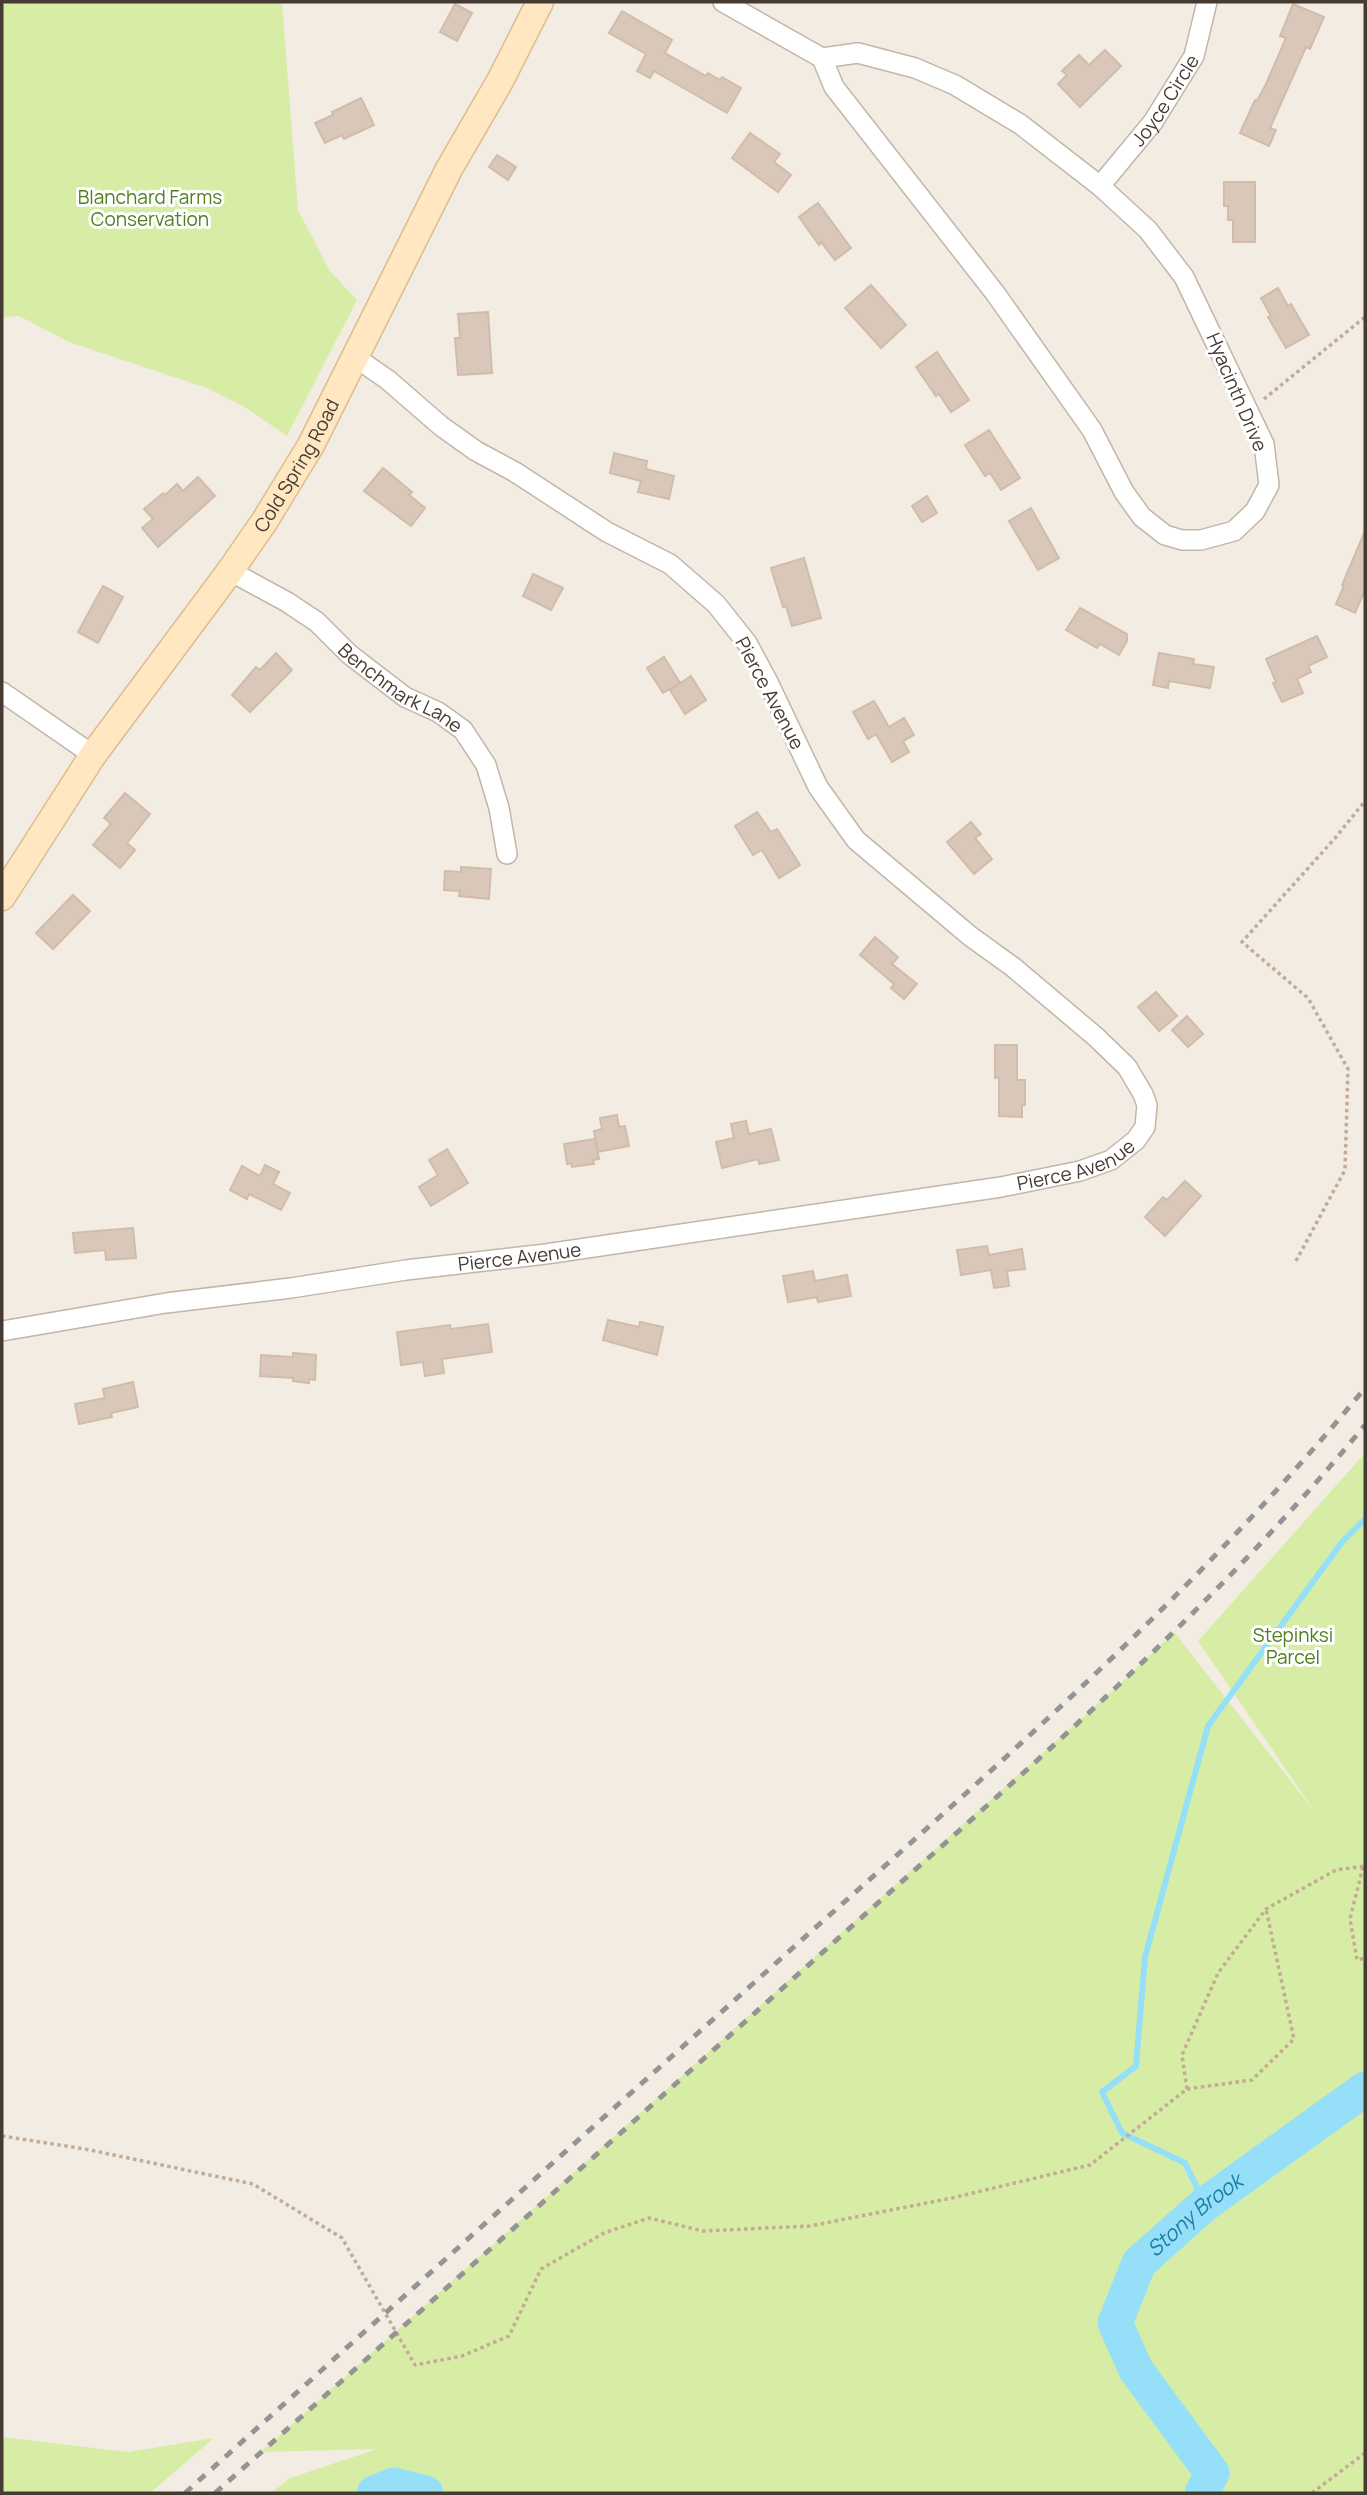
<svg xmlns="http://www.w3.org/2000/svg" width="1367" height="2495" viewBox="0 0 1367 2495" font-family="Manrope,sans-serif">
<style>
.green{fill:#d7eda6}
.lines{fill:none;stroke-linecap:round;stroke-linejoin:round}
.stream{stroke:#96dff8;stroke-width:6}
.river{stroke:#96dff8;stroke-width:35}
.building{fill:#d9c8ba;stroke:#d2bca9;stroke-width:2}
.street-casing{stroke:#c3b5a7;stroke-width:22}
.secondary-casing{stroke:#dcbd8e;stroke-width:29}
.path{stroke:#c3ab94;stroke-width:3.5;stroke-dasharray:3.5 3.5;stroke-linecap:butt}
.street{stroke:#fff;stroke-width:19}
.secondary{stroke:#ffe7c1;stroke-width:26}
.rail{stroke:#949494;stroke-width:5;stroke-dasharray:9 9;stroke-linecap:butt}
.labels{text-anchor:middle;stroke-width:6;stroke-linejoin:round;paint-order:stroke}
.street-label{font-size:19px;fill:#463b32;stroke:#fff}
.park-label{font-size:19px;fill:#517e1f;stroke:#fff}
.water-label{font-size:21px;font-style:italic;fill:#1e7ea3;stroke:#fff}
</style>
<rect width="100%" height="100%" fill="#f3ece2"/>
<!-- green -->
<g class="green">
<path d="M2,2H282L298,210L330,271L357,300L287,436L243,406L207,388L69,342L19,316L2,317Z"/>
<path d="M1365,1453V2493H271L290,2478L377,2449L261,2452L1120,1684L1174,1632L1315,1812L1198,1641Z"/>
<path d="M2,2437L128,2452L214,2438L150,2493H2Z"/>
</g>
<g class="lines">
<!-- stream -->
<path class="stream" d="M1205,2204L1185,2163L1122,2133L1102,2092L1136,2066L1145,1957L1208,1726L1342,1542L1365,1519"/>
<!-- river -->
<g class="river">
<path d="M374,2493L394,2485L426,2493"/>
<path id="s1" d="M1202,2493L1212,2473L1136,2370L1115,2323L1139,2263L1205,2204L1365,2089"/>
</g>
</g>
<!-- building -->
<g class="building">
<path d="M455,4L472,13L457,41L440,32Z"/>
<path d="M1293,4L1324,17L1310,49L1306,47L1270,128L1276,130L1269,146L1240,133L1255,100L1257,101L1266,84L1286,38L1280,36Z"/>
<path d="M622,11L672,40L665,53L706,76L708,73L720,80L722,77L741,88L727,113L654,71L650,78L637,71L646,54L609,33Z"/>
<path d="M1105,50L1121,66L1080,107L1058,84L1067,75L1062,71L1079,55L1089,65Z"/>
<path d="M361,98L374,125L344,139L342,135L325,143L315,123L333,115L332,112Z"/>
<path d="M750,133L780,154L774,162L791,175L778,192L732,158Z"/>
<path d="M497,155L516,167L508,180L489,167Z"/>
<path d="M1224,182H1255V242H1233V220H1228V206H1224Z"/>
<path d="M818,203L851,248L835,260L821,242L819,245L799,217Z"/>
<path d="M871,285L906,325L881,348L845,308Z"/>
<path d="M1278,288L1288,306L1291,304L1309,335L1286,348L1268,317L1271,316L1261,298Z"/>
<path d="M488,312L492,373L458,375L455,338H460L458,314Z"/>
<path d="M937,352L969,400L951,412L939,394L936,396L916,367Z"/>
<path d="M989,430L1020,478L1001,490L990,473L985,476L965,445Z"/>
<path d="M614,453L647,461L646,469L674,476L669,499L638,492L641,481L610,473Z"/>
<path d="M383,468L412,492L409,495L425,508L411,526L364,491Z"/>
<path d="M198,477L215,496L158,547L142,528L153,519L144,509L163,493L165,495L177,484L183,491Z"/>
<path d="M927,496L937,513L922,522L912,506Z"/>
<path d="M1031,508L1059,558L1038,570L1009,521Z"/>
<path d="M1365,531V590L1355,613L1336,604L1344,586L1342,585Z"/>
<path d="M804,558L821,618L792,626L786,606L783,607L771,568Z"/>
<path d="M533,574L563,588L551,610L523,596Z"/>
<path d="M103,586L123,597L98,643L78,632Z"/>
<path d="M1080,608L1127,634V641L1119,655L1100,644L1097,648L1066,630Z"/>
<path d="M1317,636L1327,657L1308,666L1311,672L1297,679L1303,693L1282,702L1273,683L1276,682L1266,659Z"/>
<path d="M276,653L292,670L250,712L232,695L256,667L260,670Z"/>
<path d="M1159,653L1194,659L1193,664L1214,667L1210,688L1169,681L1168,688L1153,685Z"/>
<path d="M664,657L680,683L663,693L647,668Z"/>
<path d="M691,676L706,700L685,714L670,690Z"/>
<path d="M874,701L889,727L904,718L914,735L903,741L909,752L892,762L876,734L868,739L853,712Z"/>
<path d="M125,793L150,814L127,843L135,850L120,868L93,845L111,824L104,818Z"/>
<path d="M757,812L771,832L777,829L800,865L779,878L762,850L753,855L735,826Z"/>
<path d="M971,822L981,834L975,838L992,859L974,874L947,842Z"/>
<path d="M461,867L491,869L489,899L459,896L460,891L444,890L445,871L461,872Z"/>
<path d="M73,895L90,911L53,949L36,933Z"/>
<path d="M875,937L898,957L892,964L917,984L904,999L891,988L894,984L860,955Z"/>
<path d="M1156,992L1177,1016L1159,1031L1138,1007Z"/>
<path d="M1187,1016L1203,1034L1188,1047L1172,1030Z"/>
<path d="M995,1045H1017V1080H1025V1105H1022V1117L999,1116V1077L995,1078Z"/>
<path d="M617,1115L619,1127L625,1126L629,1146L597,1152L594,1131L602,1129L600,1118Z"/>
<path d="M746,1121L749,1134L771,1129L779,1160L759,1164L758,1159L722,1168L716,1142L734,1138L731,1124Z"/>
<path d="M595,1139L599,1159L593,1160L594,1164L572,1167L571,1163L567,1164L564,1144Z"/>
<path d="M447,1149L468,1183L431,1206L419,1187L438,1175L429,1160Z"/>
<path d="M265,1165L279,1172L273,1184L290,1193L281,1210L249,1194L247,1199L230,1190L242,1166L260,1176Z"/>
<path d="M1185,1181L1201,1196L1165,1236L1145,1217L1163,1197L1167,1200Z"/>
<path d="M133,1228L136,1258L106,1260L105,1250L75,1253L73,1233Z"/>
<path d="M987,1246L989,1255L1022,1249L1025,1269L1007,1271L1009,1286L994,1288L991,1270L961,1275L957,1250Z"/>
<path d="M813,1271L815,1281L847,1275L851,1296L818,1302L817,1297L788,1302L783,1276Z"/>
<path d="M608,1320L639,1327L640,1322L663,1327L657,1355L603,1340Z"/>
<path d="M488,1324L492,1352L442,1359L444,1373L425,1376L423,1362L401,1365L397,1332L450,1325L451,1329Z"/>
<path d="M293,1353L316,1355L315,1380L309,1379V1383L293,1381V1378L260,1376L261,1355L293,1357Z"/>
<path d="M133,1382L138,1407L111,1413L112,1417L79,1424L75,1404L105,1398L103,1389Z"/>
</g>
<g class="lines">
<!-- street casing -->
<g class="street-casing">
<g id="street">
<path d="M723,2L822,58"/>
<path d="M858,53L915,68L955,85L1020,124L1100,186L1148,230L1184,277L1264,444L1269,485L1255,511L1234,531L1201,540H1182L1165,535L1142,517L1124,492L1092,430L995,293L834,87L822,58Z"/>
<path id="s2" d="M1100,186L1153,122L1194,56L1207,2"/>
<path id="s3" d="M230,571L287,602L317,622L349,654L405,697L438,712L463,730L486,765L499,808L507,854"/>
<path d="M2,692L93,755"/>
<path id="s4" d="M2,1331L166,1303L291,1288L406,1270L546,1254L1001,1187L1080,1171L1111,1160L1136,1140L1145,1127L1147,1105L1143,1094L1127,1067L1096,1037L1013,967L970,936L856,840L818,787L768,682L747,643L716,604L670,564L607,532L515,472L476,451L441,426L388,380L355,357"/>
</g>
</g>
<!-- secondary casing -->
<g class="secondary-casing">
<g id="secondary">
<path id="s5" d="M2,897L93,755L230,571L264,522L311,445L449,169L500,81L540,2"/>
</g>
</g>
<!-- path -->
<g class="path">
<path d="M1264,399L1365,317"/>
<path d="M1296,1261L1345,1170L1348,1069L1308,998L1242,942L1336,837L1365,801"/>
<path d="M1363,1867L1350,1919L1357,1960L1365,1958"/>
<path d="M1187,2089L1252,2080L1294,2039L1266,1909"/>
<path d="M2,2136L85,2149L253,2184L342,2238L415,2365L462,2356L509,2336L541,2269L604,2233L649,2218L703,2231L810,2226L952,2198L1090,2165L1187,2089L1182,2055L1218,1973L1266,1909L1336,1870L1365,1866"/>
<path d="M1312,2493L1365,2453"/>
</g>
<!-- street -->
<use href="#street" class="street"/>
<!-- secondary -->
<use href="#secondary" class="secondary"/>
<!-- rail -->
<g class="rail">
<path d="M185,2493C394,2305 604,2117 814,1929C1007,1757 1201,1588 1365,1388"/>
<path d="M215,2493C428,2305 640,2116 852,1926C1030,1767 1213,1610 1365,1425"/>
</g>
</g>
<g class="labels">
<!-- street labels -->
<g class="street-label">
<text dy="7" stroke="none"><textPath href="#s2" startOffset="108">Joyce Circle</textPath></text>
<text transform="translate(1237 392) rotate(67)" y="7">Hyacinth Drive</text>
<text dy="7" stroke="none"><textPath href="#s5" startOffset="523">Cold Spring Road</textPath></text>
<text dy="7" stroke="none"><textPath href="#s3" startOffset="208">Benchmark Lane</textPath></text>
<text transform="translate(770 693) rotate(62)" y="7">Pierce Avenue</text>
<text dy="7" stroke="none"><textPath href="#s4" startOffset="1088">Pierce Avenue</textPath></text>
<text dy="7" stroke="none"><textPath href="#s4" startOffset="523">Pierce Avenue</textPath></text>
</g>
<!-- park labels -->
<g class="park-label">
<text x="150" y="204">Blanchard Farms<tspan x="150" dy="22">Conservation</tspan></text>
<text x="1293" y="1642">Stepinksi<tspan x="1293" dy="22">Parcel</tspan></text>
</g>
<!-- water labels -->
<g class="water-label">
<text dy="7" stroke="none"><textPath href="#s1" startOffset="340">Stony Brook</textPath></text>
</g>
</g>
<!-- border -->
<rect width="1367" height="2495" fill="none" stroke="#463b32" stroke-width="7"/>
</svg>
